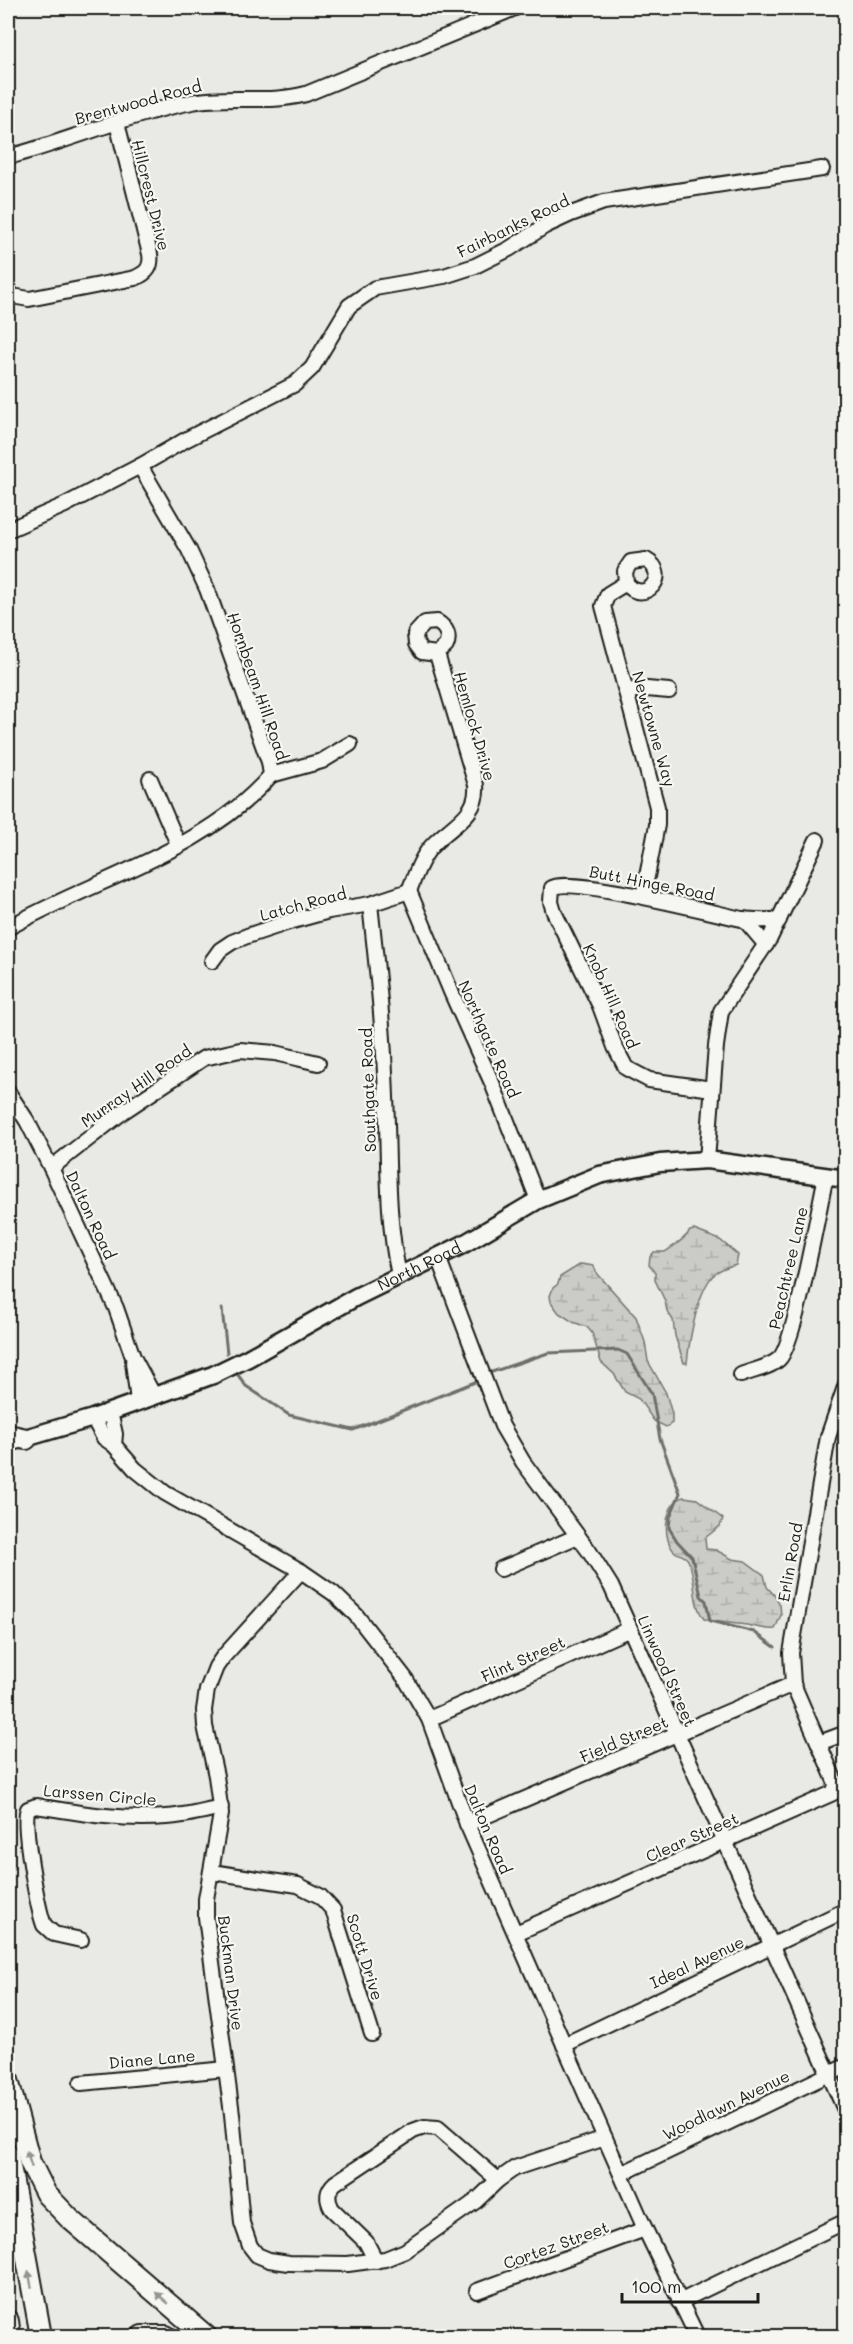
<svg xmlns="http://www.w3.org/2000/svg" width="853" height="2344" viewBox="0 0 853 2344" font-family="Mali,sans-serif">
<style>
.wetland{fill:url(#wetland-marsh);stroke:#747472;stroke-width:1.5}
.lines{fill:none;stroke-linecap:round;stroke-linejoin:round}
.stream{stroke:#6d6d6c;stroke-width:3}
.minor-casing{stroke:#1c1c1c;stroke-width:18}
.major-casing{stroke:#1c1c1c;stroke-width:21}
.highway-casing{stroke:#1c1c1c;stroke-width:24}
.minor{stroke:#f6f6f2;stroke-width:14}
.major{stroke:#f6f6f2;stroke-width:16}
.highway{stroke:#f6f6f2;stroke-width:20}
.oneway{fill:#949492}
.labels{text-anchor:middle;stroke-width:4.5;stroke-linejoin:round;paint-order:stroke}
.street-label{font-size:16px;fill:#1c1c1c;stroke:#f6f6f2}
</style>
<defs>
<pattern id="wetland-marsh" width="20" height="14" patternUnits="userSpaceOnUse" patternTransform="scale(1.5)"><rect width="20" height="14" fill="#cbcbc7"/><path d="M1 5h8M5 5V1M11 12h8M15 12V8" fill="none" stroke="#aeaeaa"/></pattern>
</defs>
<rect width="100%" height="100%" fill="#e9e9e5"/>
<filter id="ink" filterUnits="userSpaceOnUse"><feTurbulence type="fractalNoise" baseFrequency=".0167" numOctaves="2"/><feDisplacementMap in="SourceGraphic" scale="12" xChannelSelector="R" yChannelSelector="G"/><feConvolveMatrix kernelMatrix="1 2 1 2 8 2 1 2 1" color-interpolation-filters="sRGB"/></filter>
<g filter="url(#ink)">
<!-- wetland -->
<g class="wetland">
<path d="M694,1230L720,1240L738,1255L736,1265C729,1267 721,1270 715,1274C698,1287 689,1342 687,1363H684L675,1336L673,1320L667,1311L665,1301L655,1280V1273L649,1265L650,1257L654,1252H665C674,1246 684,1240 690,1231Z"/>
<path d="M581,1264L594,1266L596,1272L636,1317L645,1342L648,1361L666,1393L672,1414V1423L666,1427L654,1421L639,1399L625,1392L614,1374L601,1362L592,1333L587,1327L573,1322L559,1313L551,1302L550,1296L553,1288L558,1284L560,1277Z"/>
<path d="M684,1497L697,1499L723,1519L720,1526L705,1538L706,1549L716,1550L732,1559L745,1561L764,1575L767,1587L776,1597L780,1605L781,1615L775,1629C765,1630 757,1627 747,1625C732,1623 719,1623 704,1619C691,1602 697,1578 688,1560C684,1554 677,1555 673,1550C661,1535 666,1501 684,1497Z"/>
</g>
<g class="lines">
<!-- stream -->
<g class="stream">
<path d="M222,1309L227,1353"/>
<path d="M492,1372L548,1353L618,1350L627,1354L652,1394L660,1439L680,1493L670,1517L669,1528L677,1541L692,1557L701,1596L706,1601L710,1621L754,1632L775,1647"/>
<path d="M238,1375L246,1386L289,1415L353,1430L475,1382"/>
</g>
<!-- minor casing -->
<g class="minor-casing">
<g id="minor">
<path d="M8,157C69,141 129,114 192,102C229,95 269,104 306,94L515,8"/>
<path d="M8,290L12,296L29,299L135,278C147,273 152,267 150,254L117,123"/>
<path d="M140,466L187,439L295,384L312,368L349,306L375,288L444,276L475,266L509,249L545,226L571,214L604,202L822,169"/>
<path d="M8,530L65,505L140,466L189,550L207,589L269,762L271,775C205,852 93,879 8,928"/>
<path d="M626,583L625,571L631,562L646,560C672,574 644,607 626,583L608,594L603,606L657,807V825L643,897"/>
<path d="M626,691L647,689L669,691"/>
<path d="M271,775L322,761L350,744"/>
<path d="M150,779L178,844"/>
<path d="M409,891C415,876 420,860 430,848C447,827 479,817 476,785L437,654L446,646C450,636 447,628 437,622L425,623L415,634L416,644L422,652L437,654"/>
<path d="M409,891L452,994L492,1083L538,1200"/>
<path d="M370,904C377,968 384,1032 386,1097C389,1156 386,1217 399,1275"/>
<path d="M744,919L766,945"/>
<path d="M212,961L220,950L232,942L247,936L289,922L329,911L370,904L409,891"/>
<path d="M712,1089L649,1080L626,1068L615,1047L600,1006L554,912L551,902L552,888C569,876 714,913 742,919C754,921 767,920 779,920"/>
<path d="M8,1092L27,1121L51,1168L116,1308L133,1357L154,1396"/>
<path d="M707,1160L716,1046L721,1011L770,938L817,840"/>
<path d="M51,1168L124,1111L204,1058L240,1050L275,1053L318,1063"/>
<path d="M438,1257L502,1426L523,1462L589,1551L611,1586L846,2112"/>
<path d="M133,1362L138,1401"/>
<path d="M741,1375C753,1370 769,1368 779,1359C795,1345 819,1206 826,1176"/>
<path d="M110,1412L115,1434L114,1445"/>
<path d="M93,1418L104,1438L114,1445L135,1469L165,1493L301,1571L333,1593L356,1615L405,1678L429,1719L467,1824L645,2229L697,2336"/>
<path d="M501,1569L578,1536"/>
<path d="M301,1571L223,1657L216,1667L207,1690L204,1710L205,1726L216,1776L221,1814L206,1899V1917L232,2114L242,2223L250,2246L257,2255L269,2260L289,2263L348,2264L385,2259L405,2251L476,2201L498,2180L515,2168L605,2138"/>
<path d="M429,1719L630,1629"/>
<path d="M819,1743L846,1733"/>
<path d="M467,1824L793,1684"/>
<path d="M212,1872L298,1885L320,1896L333,1910L372,2034"/>
<path d="M516,1933L833,1793L836,1786L835,1781L793,1684L791,1653L828,1437L846,1384"/>
<path d="M81,1940L54,1934L44,1925C38,1909 21,1821 28,1809L36,1806C79,1813 123,1821 166,1817C185,1816 203,1811 221,1807"/>
<path d="M564,2045L846,1910"/>
<path d="M81,2083L226,2069"/>
<path d="M621,2174L846,2066"/>
<path d="M376,2261L366,2242L332,2209C326,2199 327,2190 335,2183L413,2131L424,2127L438,2128L498,2180"/>
<path d="M477,2291L645,2229"/>
<path d="M679,2302L846,2221"/>
</g>
</g>
<!-- major casing -->
<g class="major-casing">
<g id="major">
<path id="s1" d="M15,1441L93,1418L213,1375L248,1358L356,1297L462,1245L538,1200L599,1175L660,1163L707,1160L846,1179"/>
</g>
</g>
<!-- highway casing -->
<g class="highway-casing">
<g id="highway">
<path d="M8,1435L26,1439"/>
<path d="M8,2080L30,2162L46,2194L69,2218L206,2336"/>
<path d="M8,2155L41,2336"/>
<path d="M8,2321L10,2336"/>
<path d="M142,2336H166"/>
</g>
</g>
<!-- minor -->
<use href="#minor" class="minor"/>
<!-- major -->
<use href="#major" class="major"/>
<!-- highway -->
<use href="#highway" class="highway"/>
</g>
<!-- one-way arrows -->
<defs><path id="oneway-solid" d="M-6-.8H1V-3.2L6.5 0L1 3.2V.8H-6Z" transform="scale(1.5)"/></defs>
<g class="oneway">
<use href="#oneway-solid" transform="translate(29 2159) rotate(-108)"/>
<use href="#oneway-solid" transform="translate(30 2279) rotate(-101)"/>
<use href="#oneway-solid" transform="translate(162 2298) rotate(-139)"/>
</g>
</g>
<g class="labels">
<!-- street labels -->
<g class="street-label">
<text transform="translate(138 102) rotate(-15)" y="6">Brentwood Road</text>
<text transform="translate(151 195) rotate(76)" y="6">Hillcrest Drive</text>
<text transform="translate(513 226) rotate(-26)" y="6">Fairbanks Road</text>
<text transform="translate(258 686) rotate(71)" y="6">Hornbeam Hill Road</text>
<text transform="translate(475 726) rotate(74)" y="6">Hemlock Drive</text>
<text transform="translate(654 729) rotate(74)" y="6">Newtowne Way</text>
<text transform="translate(652 883) rotate(11)" y="6">Butt Hinge Road</text>
<text transform="translate(303 904) rotate(-15)" y="6">Latch Road</text>
<text transform="translate(611 996) rotate(66)" y="6">Knob Hill Road</text>
<text transform="translate(489 1039) rotate(66)" y="6">Northgate Road</text>
<text transform="translate(136 1086) rotate(-35)" y="6">Murray Hill Road</text>
<text transform="translate(368 1090) rotate(-92)" y="6">Southgate Road</text>
<text transform="translate(91 1215) rotate(65)" y="6">Dalton Road</text>
<text dy="6" stroke="none"><textPath href="#s1" startOffset="442">North Road</textPath></text>
<text transform="translate(788 1268) rotate(-77)" y="6">Peachtree Lane</text>
<text transform="translate(790 1562) rotate(-80)" y="6">Erlin Road</text>
<text transform="translate(523 1659) rotate(-24)" y="6">Flint Street</text>
<text transform="translate(667 1671) rotate(66)" y="6">Linwood Street</text>
<text transform="translate(624 1739) rotate(-23)" y="6">Field Street</text>
<text transform="translate(100 1795) rotate(5)" y="6">Larssen Circle</text>
<text transform="translate(488 1829) rotate(67)" y="6">Dalton Road</text>
<text transform="translate(692 1837) rotate(-24)" y="6">Clear Street</text>
<text transform="translate(365 1957) rotate(73)" y="6">Scott Drive</text>
<text transform="translate(697 1962) rotate(-25)" y="6">Ideal Avenue</text>
<text transform="translate(231 1973) rotate(83)" y="6">Buckman Drive</text>
<text transform="translate(152 2059) rotate(-5)" y="6">Diane Lane</text>
<text transform="translate(726 2105) rotate(-26)" y="6">Woodlawn Avenue</text>
<text transform="translate(556 2245) rotate(-20)" y="6">Cortez Street</text>
</g>
</g>
<!-- margin -->
<rect width="853" height="2344" fill="none" stroke="#f6f6f2" stroke-width="30"/>
<rect x="15" y="15" width="823" height="2314" fill="none" stroke="#1c1c1c" stroke-width="2" filter="url(#ink)"/>
<!-- scale -->
<path d="M622 2293v9h136v-9" fill="none" stroke="#1c1c1c" stroke-width="3"/>
<text x="631" y="2293" font-size="18" fill="#1c1c1c" stroke="#f6f6f2" stroke-width="4.5" paint-order="stroke">100 m</text>
</svg>
